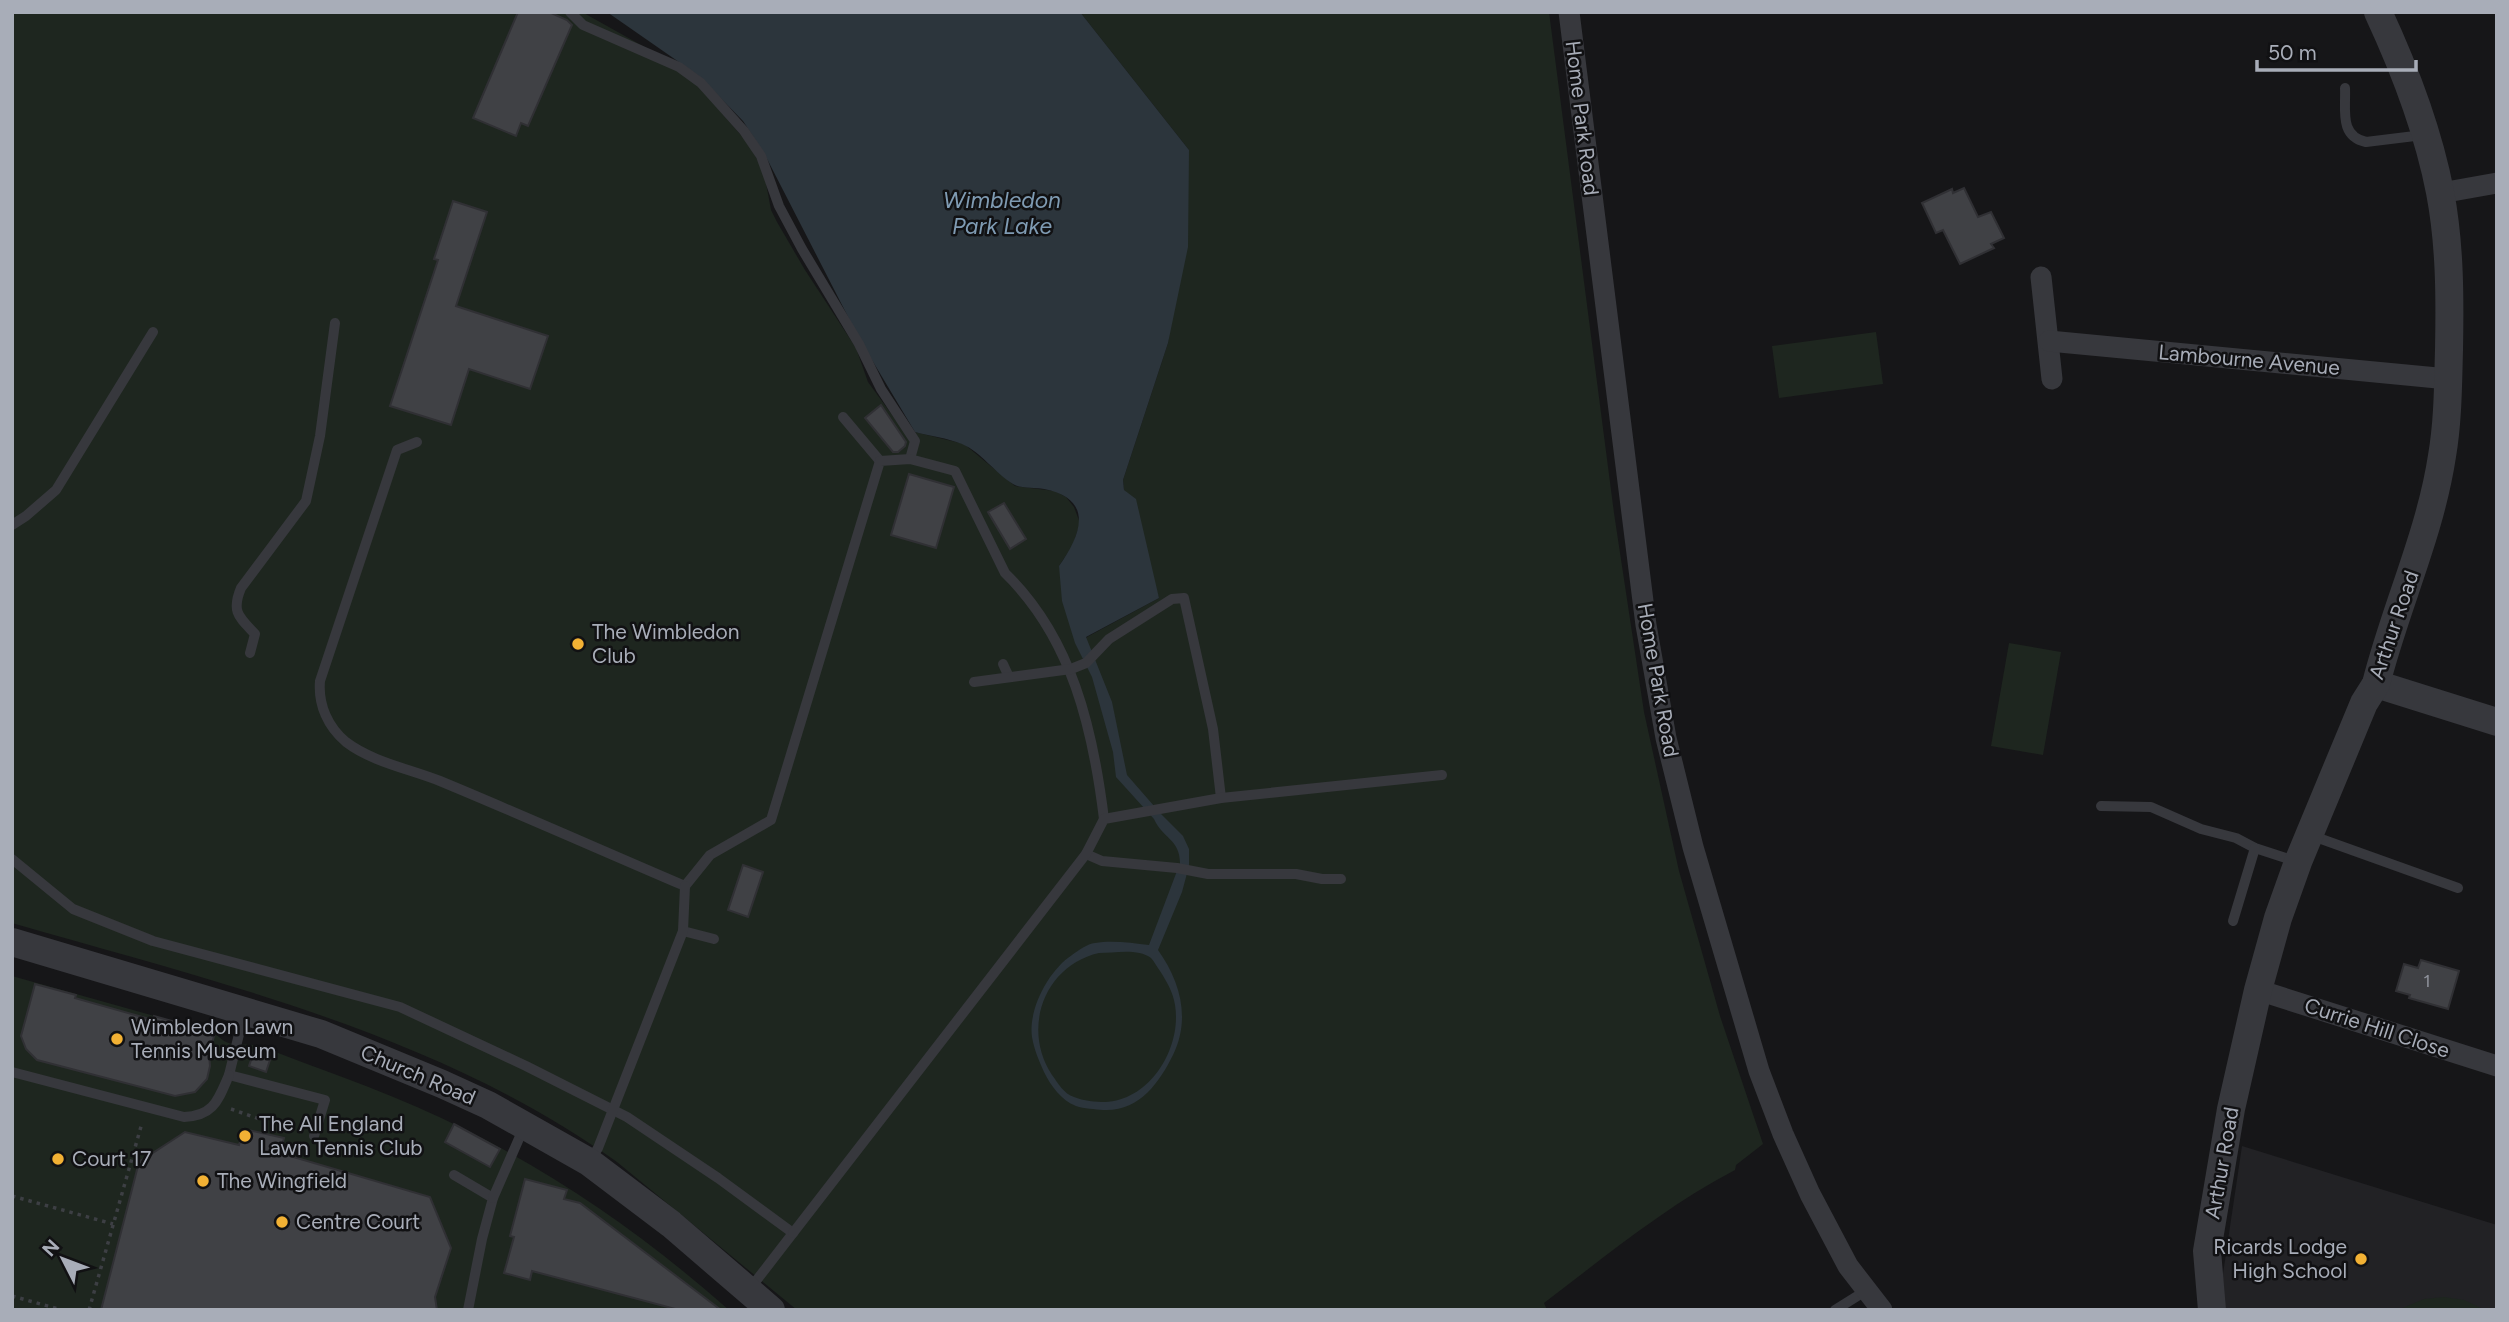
<svg xmlns="http://www.w3.org/2000/svg" width="2509" height="1322" viewBox="0 0 2509 1322" font-family="Figtree,sans-serif">
<style>
.built{fill:#222225}
.green{fill:#1e261f}
.water{fill:#2c353c;fill-rule:evenodd}
.building{fill:#404145;stroke:#303034;stroke-width:2}
.lines{fill:none;stroke-linecap:round;stroke-linejoin:round}
.path{stroke:#3d3f44;stroke-width:3.5;stroke-dasharray:3.5 5;stroke-linecap:butt}
.service{stroke:#37383d;stroke-width:10}
.minor{stroke:#37383d;stroke-width:21}
.tertiary{stroke:#37383d;stroke-width:28}
.poi-dot{fill:#f2b134;stroke:#111113;stroke-width:2.5}
.labels{text-anchor:middle;stroke-width:5;stroke-linejoin:round;paint-order:stroke}
.number-label{font-size:18px;fill:#8e929b}
.street-label{font-size:21px;fill:#a8adb8;stroke:#111113}
.poi-label{font-size:21px;fill:#a8adb8;stroke:#111113;text-anchor:start}
.water-label{font-size:23px;font-style:italic;fill:#7f9bb3;stroke:#111113}
</style>
<rect width="100%" height="100%" fill="#161618"/>
<!-- built -->
<path class="built" d="M2242,1146L2497,1225V1310H2223L2220,1294Z"/>
<!-- green -->
<g class="green">
<path d="M12,12H582L650,50L693,80L746,141L759,162L766,183L771,210L777,222L805,270L856,348L868,382L906,434L915,432L964,444L1015,486L1055,491L1066,497L1074,507L1080,523L1073,545L1059,566L1076,643L1159,598L1124,490L1123,480L1168,343L1189,150L1080,12H1549L1614,513L1644,712L1679,871L1720,1016L1763,1144L1736,1165L1735,1170C1666,1206 1606,1256 1544,1303L1547,1310H797L617,1162C438,1034 220,983 12,923Z"/>
<path d="M1876,332L1883,384L1779,398L1772,346Z"/>
<path d="M2009,643L2061,652L2043,755L1991,746Z"/>
<path d="M12,976L215,1033C232,1051 237,1041 258,1046C278,1052 298,1061 318,1068C351,1080 385,1093 417,1107C532,1157 635,1227 729,1310H12Z"/>
<path d="M2444,1297L2464,1300L2485,1310H2398L2424,1299Z"/>
</g>
<!-- water -->
<path class="water" d="M607,12H1080L1189,150L1188,247L1168,343L1123,480L1124,490L1136,499L1159,598L1086,637L1112,702L1127,775L1161,814L1183,836L1189,849V866L1182,892L1158,950C1180,981 1191,1018 1173,1055C1159,1083 1139,1112 1103,1110C1095,1109 1084,1109 1076,1106C1061,1100 1051,1086 1044,1072C1039,1061 1034,1049 1032,1037C1028,1009 1049,970 1072,955C1079,950 1087,944 1095,943C1112,940 1132,943 1149,945L1180,863C1180,839 1162,838 1154,819L1116,777L1113,752L1092,677L1075,643L1062,601L1059,566C1081,535 1095,499 1044,489C1035,487 1021,489 1013,484C995,473 981,452 962,444C947,438 930,436 915,432L860,340L764,153L743,121L699,76ZM1099,953C1114,953 1138,948 1151,958C1154,961 1157,967 1160,971C1167,982 1173,992 1175,1005C1182,1047 1151,1100 1105,1102C1096,1102 1083,1101 1074,1097C1064,1094 1058,1083 1052,1075C1021,1028 1045,965 1099,953Z"/>
<!-- building -->
<g class="building">
<path d="M518,12H549L567,20L572,25L528,126L521,123L516,136L473,118Z"/>
<path d="M1964,188L1978,217L1991,212L2004,238L1991,244L1994,248L1960,264L1943,230L1936,233L1922,203L1952,189L1953,193Z"/>
<path d="M453,201L487,212L456,306L548,336L530,389L469,369L451,425L390,406L438,260L434,259Z"/>
<path d="M881,405L906,442L905,446L898,452H893L865,418Z"/>
<path d="M909,474L954,487L936,548L891,535Z"/>
<path d="M1004,503L1026,539L1010,549L988,512Z"/>
<path d="M743,865L763,872L748,917L728,910Z"/>
<path d="M2421,960L2459,971L2448,1009L2409,998L2410,995L2396,991L2404,964L2418,968Z"/>
<path d="M35,984L76,995L75,998L153,1020L154,1016L215,1033L209,1053L210,1066L207,1079L195,1092L175,1096L37,1060L26,1049L21,1036Z"/>
<path d="M256,1046L273,1051L266,1072L249,1066Z"/>
<path d="M454,1124L500,1149L490,1167L445,1142Z"/>
<path d="M244,1129L284,1138L280,1153L430,1197L451,1248L435,1297L437,1310H101L139,1162L185,1132L239,1145Z"/>
<path d="M525,1179L567,1190L564,1199L580,1203L721,1310H679L532,1271L530,1280L504,1273L514,1237L510,1236Z"/>
</g>
<g class="lines">
<!-- path -->
<g class="path">
<path d="M231,1109L285,1128"/>
<path d="M12,1196L113,1224"/>
<path d="M12,1296L62,1310"/>
<path d="M89,1310L142,1123"/>
</g>
<!-- service -->
<g class="service">
<path d="M570,12L583,25L679,67L701,83L744,131L761,156L779,206L802,249L859,344L881,389L915,441L910,459"/>
<path d="M2345,88C2346,110 2339,136 2366,142L2423,135"/>
<path d="M843,417L880,461"/>
<path d="M417,442L397,450L320,681C318,705 328,727 346,742C372,762 410,769 440,781C522,815 603,851 685,886L710,855L771,820L880,461L910,459L955,471L1005,573C1072,638 1093,729 1104,819"/>
<path d="M12,525L26,516L56,490L153,332"/>
<path d="M250,653L255,634C239,617 231,612 241,588L306,501L320,436L335,323"/>
<path d="M1003,664L1009,677"/>
<path d="M974,682L1071,669L1086,663L1109,639L1172,599L1184,598L1213,729L1221,798"/>
<path d="M2101,806L2151,807L2201,829L2236,838L2255,848L2298,862"/>
<path d="M2310,835L2458,888"/>
<path d="M1086,854L1102,861L1177,868L1208,874H1296L1322,879H1341"/>
<path d="M12,859L73,909L153,941L400,1007L526,1066L627,1117L718,1178L793,1233L749,1290"/>
<path d="M2233,921L2255,848"/>
<path d="M683,931L714,939"/>
<path d="M244,1014L229,1075L325,1100L314,1136"/>
<path d="M12,1072L184,1117C214,1116 218,1100 229,1075"/>
<path d="M589,1162L598,1148L683,931L685,886"/>
<path d="M454,1175L493,1198L482,1239L468,1310"/>
<path d="M493,1198L524,1127"/>
<path d="M793,1233L1086,854L1104,819L1221,798L1442,775"/>
<path d="M1835,1310L1867,1290"/>
</g>
<!-- minor -->
<g class="minor">
<path d="M1569,12L1646,625L1666,738L1693,847L1759,1071L1783,1134L1810,1194L1848,1266L1882,1310"/>
<path d="M2441,193L2497,183"/>
<path d="M2041,277L2052,379"/>
<path d="M2049,341L2448,379"/>
<path d="M2258,990L2497,1066"/>
</g>
<!-- tertiary -->
<g class="tertiary">
<path d="M2376,684L2497,722"/>
<path d="M12,942L321,1034L442,1084L488,1105L589,1162L671,1224L771,1310"/>
<path d="M2212,1310L2207,1251L2231,1109L2258,990L2278,918L2298,862L2364,703L2376,684C2395,608 2430,535 2442,456C2448,421 2448,385 2449,350C2450,298 2450,244 2440,192C2428,130 2405,70 2378,12"/>
</g>
</g>
<!-- markers -->
<g class="poi-dot">
<circle cx="578" cy="644" r="7"/>
<circle cx="117" cy="1039" r="7"/>
<circle cx="245" cy="1136" r="7"/>
<circle cx="58" cy="1159" r="7"/>
<circle cx="203" cy="1181" r="7"/>
<circle cx="282" cy="1222" r="7"/>
<circle cx="2361" cy="1259" r="7"/>
</g>
<g class="labels">
<!-- number labels -->
<g class="number-label">
<text x="2427" y="987">1</text>
</g>
<!-- street labels -->
<g class="street-label">
<text transform="translate(1582 118) rotate(83)" y="7">Home Park Road</text>
<text transform="translate(2249 360) rotate(5)" y="7">Lambourne Avenue</text>
<text transform="translate(2394 625) rotate(-71)" y="7">Arthur Road</text>
<text transform="translate(1658 680) rotate(80)" y="7">Home Park Road</text>
<text transform="translate(2377 1028) rotate(18)" y="7">Currie Hill Close</text>
<text transform="translate(418 1075) rotate(23)" y="7">Church Road</text>
<text transform="translate(2222 1163) rotate(-80)" y="7">Arthur Road</text>
</g>
<!-- poi labels -->
<g class="poi-label">
<text x="592" y="639">The Wimbledon<tspan x="592" dy="24">Club</tspan></text>
<text x="131" y="1034">Wimbledon Lawn<tspan x="131" dy="24">Tennis Museum</tspan></text>
<text x="259" y="1131">The All England<tspan x="259" dy="24">Lawn Tennis Club</tspan></text>
<text x="72" y="1166">Court 17</text>
<text x="217" y="1188">The Wingfield</text>
<text x="296" y="1229">Centre Court</text>
<text x="2347" y="1254" text-anchor="end">Ricards Lodge<tspan x="2347" dy="24">High School</tspan></text>
</g>
<!-- water labels -->
<g class="water-label">
<text x="1002" y="208">Wimbledon<tspan x="1002" dy="26">Park Lake</tspan></text>
</g>
</g>
<!-- border -->
<rect width="2509" height="1322" fill="none" stroke="#a8adb8" stroke-width="28"/>
<!-- north arrow -->
<g transform="translate(63 1259) rotate(312)" stroke="#111113" stroke-width="5" paint-order="stroke">
<path d="M0-5L12 26L0 18L-12 26Z" fill="#a8adb8"/>
<text y="-10" font-size="19" font-weight="bold" text-anchor="middle" fill="#a8adb8">N</text>
</g>
<!-- scale -->
<path d="M2257 60v10h159v-10" fill="none" stroke="#a8adb8" stroke-width="3.5"/>
<text x="2268" y="60" font-size="21" fill="#a8adb8" stroke="#111113" stroke-width="5" paint-order="stroke">50 m</text>
</svg>
